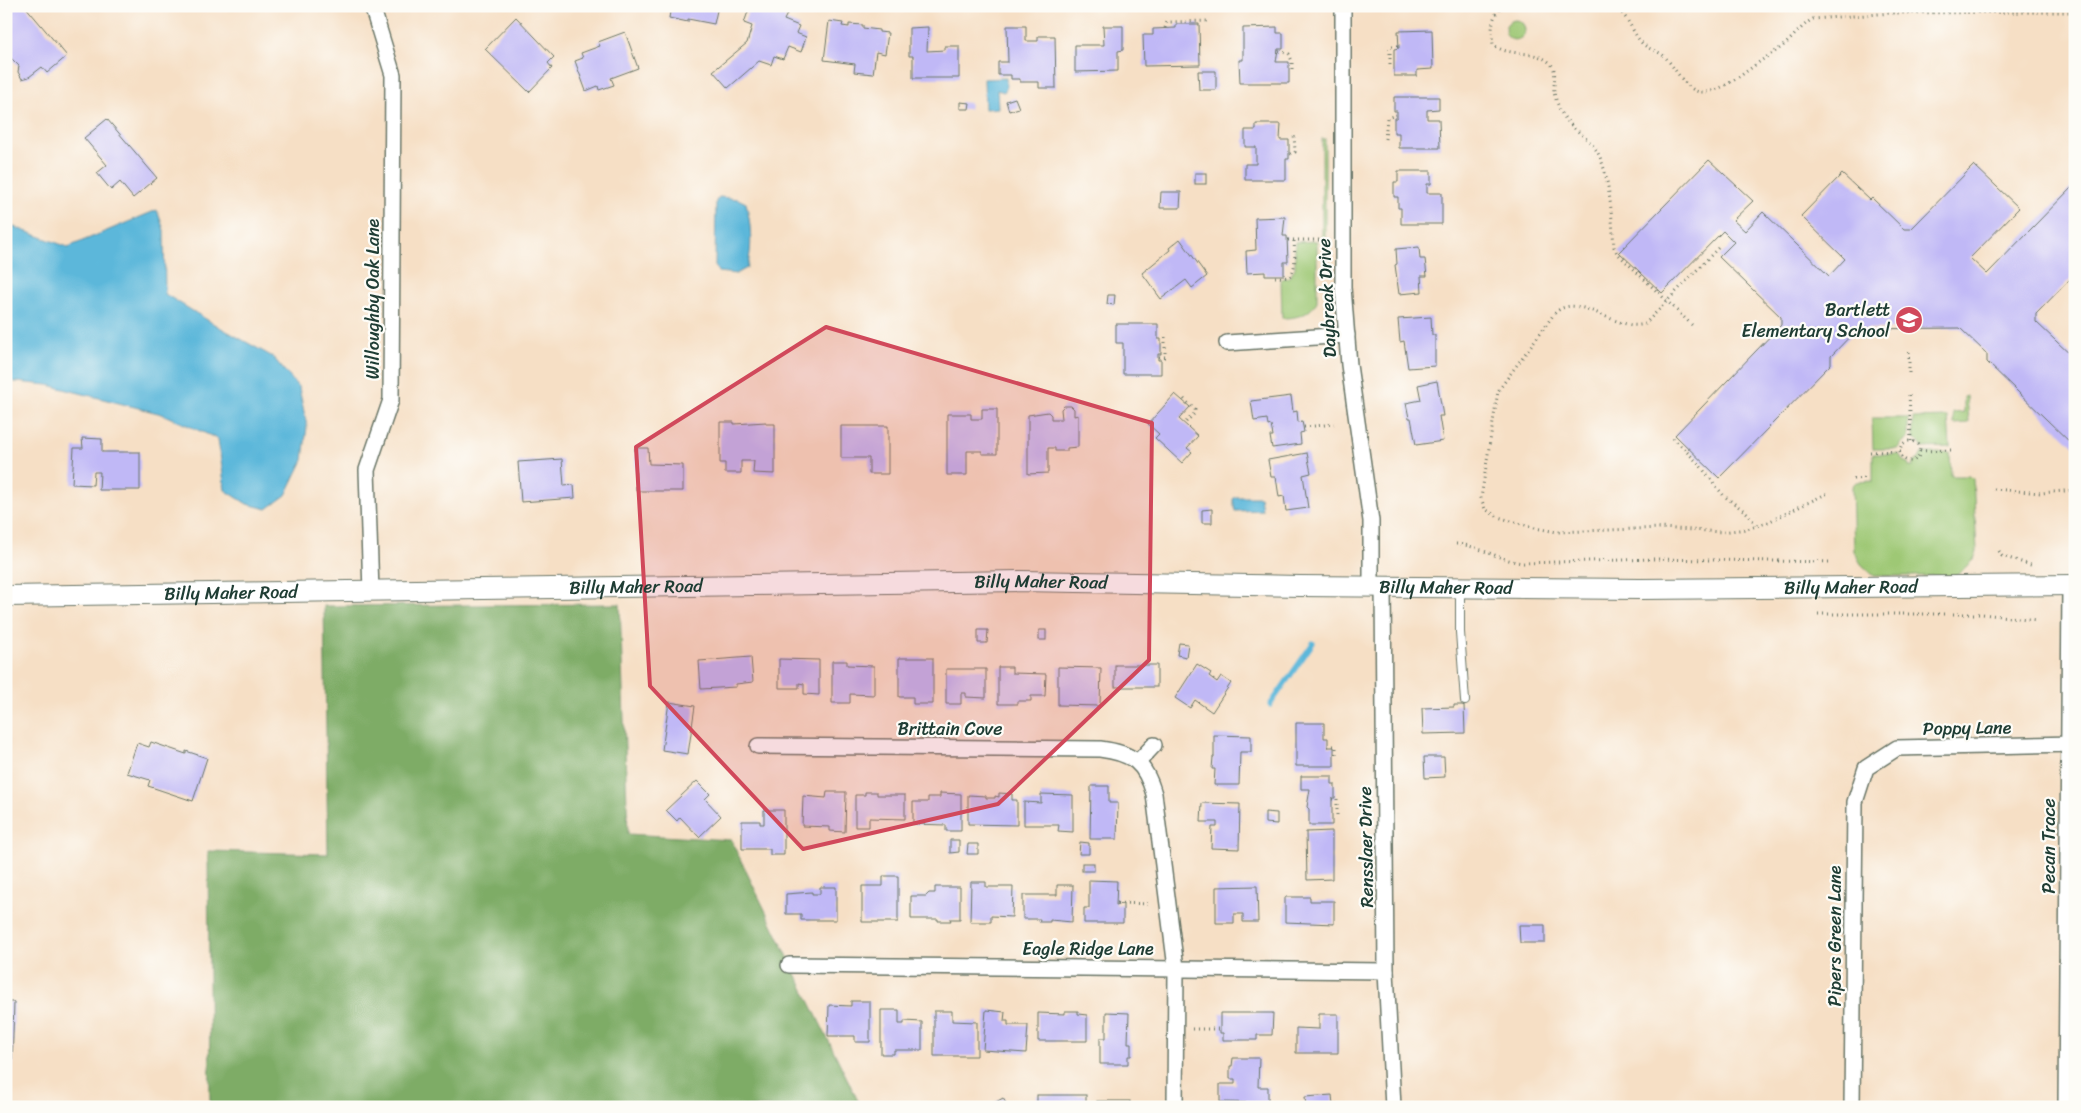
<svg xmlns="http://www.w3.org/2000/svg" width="2081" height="1113" viewBox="0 0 2081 1113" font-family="Sriracha,sans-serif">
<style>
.green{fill:#9ec875;stroke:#5e8254}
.forest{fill:#7eac66;stroke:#4e744d}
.water{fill:#5cb7da;stroke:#3e7a87}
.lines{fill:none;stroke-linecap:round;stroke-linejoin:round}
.stream{stroke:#5cb7da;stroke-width:5}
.building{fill:#c0b8f6}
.service-casing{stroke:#6a7667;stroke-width:10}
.minor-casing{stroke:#6a7667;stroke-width:18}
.secondary-casing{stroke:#6a7667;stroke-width:22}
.path{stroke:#6a7667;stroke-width:3;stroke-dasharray:1 4;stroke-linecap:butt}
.service{stroke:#fff;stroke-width:8}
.minor{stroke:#fff;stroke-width:15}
.secondary{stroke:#fff;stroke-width:20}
.marked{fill:#d1495b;fill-opacity:0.2;stroke:#d1495b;stroke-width:4;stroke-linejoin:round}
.labels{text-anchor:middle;stroke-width:4.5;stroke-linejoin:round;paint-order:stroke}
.street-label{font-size:18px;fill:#1f3d34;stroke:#fdfcf7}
.poi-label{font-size:18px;fill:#1f3d34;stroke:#fdfcf7;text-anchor:end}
</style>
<rect width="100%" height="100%" fill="#fdfcf7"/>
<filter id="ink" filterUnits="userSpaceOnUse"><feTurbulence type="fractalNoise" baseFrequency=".02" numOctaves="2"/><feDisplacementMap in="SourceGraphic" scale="10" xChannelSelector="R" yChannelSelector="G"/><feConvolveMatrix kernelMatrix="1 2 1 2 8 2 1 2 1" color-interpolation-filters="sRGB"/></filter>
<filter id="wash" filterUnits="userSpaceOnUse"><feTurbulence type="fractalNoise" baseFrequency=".0096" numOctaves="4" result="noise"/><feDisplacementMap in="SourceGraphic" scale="20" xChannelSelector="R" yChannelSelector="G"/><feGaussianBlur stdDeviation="1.12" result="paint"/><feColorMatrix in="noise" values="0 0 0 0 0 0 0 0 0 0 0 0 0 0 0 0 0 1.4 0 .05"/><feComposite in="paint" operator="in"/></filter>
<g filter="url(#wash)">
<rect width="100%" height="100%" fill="#f6dfc5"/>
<!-- green -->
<g class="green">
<circle cx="1515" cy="30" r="10"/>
<rect x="1322" y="139" width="3" height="99"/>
<path d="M1317,241V301C1310,315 1297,318 1282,318L1281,279L1289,277L1295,268V242Z"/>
<path d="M1967,396L1969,423L1954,424L1953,413L1964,412V397Z"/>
<path d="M1948,417L1950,447L1923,448L1918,441L1913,439V418Z"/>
<path d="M1872,418H1908V439L1901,443L1898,449H1873Z"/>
<path d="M1922,453H1950L1951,476H1970L1973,479L1977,551L1974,559L1956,576H1874L1861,564L1854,551L1852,486L1856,482L1873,481V454H1899L1903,461L1908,463L1909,466H1913V463L1919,459Z"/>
</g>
<!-- forest -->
<path class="forest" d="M620,604L628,834L731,840L861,1107H210L208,851L328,854L324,606Z"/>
<!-- water -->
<g class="water">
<path d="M1006,78V89L1004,92L997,90L998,108L985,109L984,79Z"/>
<path d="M719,197L738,199L746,203C751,223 753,248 747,268L736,274L718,272L715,265L716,201Z"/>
<path d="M157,210L164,230L165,294L214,324L273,357L299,388L307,426L303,460L286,495L267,509L247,504L225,490L218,439L162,414L48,385L6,381V224L68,247Z"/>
<path d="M1236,497H1260L1262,510L1235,511L1233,499Z"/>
</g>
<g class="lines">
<!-- stream -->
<path class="stream" d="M1270,705L1313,643"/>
</g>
<g id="blocks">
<!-- building -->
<g class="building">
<path d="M6,6H25L67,56L47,73L42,67L29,77L22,79L18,72L19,66L10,57H6Z"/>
<path d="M671,6H718L714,24L688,19V22L669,18Z"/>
<path d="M750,6H773L788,12L784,20L799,26L796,33L806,37L801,52L788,47L783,59L774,56L771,65L759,61L728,88L713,71L747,43L752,26L744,23Z"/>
<path d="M516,17L554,57L548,63L552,68L529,92L485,49Z"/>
<path d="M829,21L843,23L842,26L849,27V24L863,25V28L879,30V32L888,33L885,54L876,52L873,74L854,72L855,64L824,60Z"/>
<path d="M1176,24H1199L1200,65L1144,66L1143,35H1153V29L1176,28Z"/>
<path d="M1007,26H1026V41H1038V36H1055L1056,88H1039V82H1020V79H1011V75H998V62H1008Z"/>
<path d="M1103,26H1123V50L1118,51V71L1075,72V45H1104Z"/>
<path d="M928,27L927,51L945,50V46H959V78H913V56H909V28Z"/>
<path d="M1277,27V33H1283V49H1278L1276,62H1289V83H1240L1239,60H1243V28Z"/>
<path d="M1432,30L1433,69L1417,70V76H1394V49L1399,48L1398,31Z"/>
<path d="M625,32L638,68L611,78L614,85L599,90L598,86L586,91L575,61L583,58L581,53L600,46L598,42Z"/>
<path d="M1198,71H1216V90H1199Z"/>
<path d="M1394,97H1439V109L1427,110V119H1439L1440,148H1399V133H1394V118H1397V111H1394Z"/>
<path d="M1015,98L1019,108L1009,111L1006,101Z"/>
<path d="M960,102L970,103L969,109H960Z"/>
<path d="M107,119L157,178L133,198L120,182L111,190L97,173L107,165L84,138Z"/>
<path d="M1256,124H1281L1280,140H1289V159H1286V180H1245V164H1256V147H1245V130H1256Z"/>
<path d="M1709,160L1753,201L1733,220L1745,231L1763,212L1829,276L1845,259L1801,216L1842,174L1870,200L1872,198L1904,229H1911L1974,165L2019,208L1970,258L1987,274L2075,184V274L2036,314V322L2075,359V447L1987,362V354L1960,328L1857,329L1831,356V364L1719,478L1675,435L1781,325V317L1719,257L1734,242L1723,231L1662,293L1619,252Z"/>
<path d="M1398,171H1431V184H1427V193H1442V224H1401V208H1398V197H1394V182H1398Z"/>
<rect x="1195" y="173" width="11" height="11"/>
<path d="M1161,192H1181L1180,208H1160Z"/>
<path d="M1285,217L1283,236H1287L1288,262H1284V275H1265V272L1247,273L1246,251L1256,250L1255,218Z"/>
<path d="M1180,239L1207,276L1192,288L1186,280L1161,299L1142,273L1170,250L1169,248Z"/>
<path d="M1419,247L1420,259H1425L1427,276H1421L1422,292L1399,294L1395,265L1397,264L1396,249Z"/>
<path d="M1108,295H1115L1114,305L1107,304Z"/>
<path d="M1431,317L1432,335H1435V366L1408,368L1404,341L1400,342L1398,319Z"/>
<path d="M1116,324H1158V339H1161V354H1158V360H1161V374H1123V343H1116Z"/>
<path d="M1437,381L1443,416H1439L1443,441L1416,445L1411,418H1409L1406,403L1421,400L1418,385Z"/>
<path d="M1175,394L1190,407L1179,419L1198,436L1187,448L1192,452L1182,463L1155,438L1159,434L1148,424Z"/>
<path d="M1291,396L1293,412L1297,411L1298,422L1302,421L1304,432L1300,433L1301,444L1272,448L1270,436H1273L1271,425L1268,426L1267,419L1254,421L1251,401Z"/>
<path d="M1064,406H1071L1074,409V416L1078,415V447L1067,448V451H1055V448H1048V473L1028,474V415L1048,412L1051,415V419H1062L1061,409Z"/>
<path d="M982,409H997V454H982V451H967V475H947V414H971V419H982Z"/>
<path d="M720,422H734V424L766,422V424H775V474L753,473L754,461H741V473H725V463H720Z"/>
<path d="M841,426H888V474H869V458H841Z"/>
<path d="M82,438L102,439V452H140V490H99L100,472H94L93,485L72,484L74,448H83Z"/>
<path d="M635,448H648L649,464L683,465V491H636Z"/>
<path d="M1307,453L1311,473L1303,475L1308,508L1286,511L1284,496L1279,497L1276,477H1271L1268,460Z"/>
<path d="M562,459L564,486L574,485L575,498L521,502L518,462Z"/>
<path d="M1212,509V523H1202V510Z"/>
<path d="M978,630H988L987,643H978Z"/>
<rect x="1039" y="630" width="7" height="10"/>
<path d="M1179,643L1188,644L1186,657L1177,655Z"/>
<path d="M751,657L753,682L736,684V687L701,689L699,661Z"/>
<path d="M899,658H933V704H913V697H899Z"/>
<path d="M779,659L819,660V695L804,694V684L799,683V688H779Z"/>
<path d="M832,661H847V665L874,666V695L850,694V703H832Z"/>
<path d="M1197,664L1211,673L1209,676L1217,682L1221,676L1231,683L1212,712L1195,700L1190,708L1175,698Z"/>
<rect x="1115" y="665" width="42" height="22"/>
<path d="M998,667H1012V673L1046,674L1045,696H1031V701H1018V704H998Z"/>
<path d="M1058,667L1101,668L1100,706L1058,705Z"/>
<path d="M946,669H986V698L966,697V693H961V704H946Z"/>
<path d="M669,702L695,706L688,754L662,750Z"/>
<path d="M1454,705H1464L1465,733L1423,734L1422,708L1454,707Z"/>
<path d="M1296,723H1324V738H1328V747H1334V766H1296Z"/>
<path d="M1214,735L1251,736V752H1240L1239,785H1214L1215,769H1212L1213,757H1214Z"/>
<path d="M151,742L186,754V751L207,758L193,801L148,786L150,780L127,773L137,743L149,747Z"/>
<path d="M1424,757H1444L1445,777L1425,778Z"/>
<path d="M1301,776H1332V784H1335V798H1332V825H1309V809L1307,807L1310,789H1301Z"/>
<path d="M697,781L710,794L705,799L721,816L699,837L680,817L677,821L666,810Z"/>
<path d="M1091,786H1109V803H1118L1117,839H1090Z"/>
<path d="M827,792H846L845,832L830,831V827L802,826L803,796L826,798Z"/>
<path d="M865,792H877V795H905V819L869,818V827H855V795H865Z"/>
<path d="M940,793L961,794V831H946V825L913,824V802H928V797H940Z"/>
<path d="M999,793L1012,794V800H1017V825L968,824V795L986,796V798H995V796L999,797Z"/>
<path d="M1041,794L1073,795V832L1058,831L1059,825H1024V802L1041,803Z"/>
<path d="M1202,803L1240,804L1239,849L1211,848L1212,827H1217V822H1201Z"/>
<path d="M764,810H784V855H770V849H742V821H760V824H764Z"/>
<path d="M1265,812L1277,813V824L1265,823Z"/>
<path d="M1332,831V879L1307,880L1306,832Z"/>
<path d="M950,840H959V852L950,853Z"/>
<path d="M1080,842L1089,843V854H1079Z"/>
<path d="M968,844H978V854H967Z"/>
<rect x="1082" y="863" width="12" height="8"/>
<path d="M883,876H898V922H862V886H883Z"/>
<path d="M1089,880L1117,881L1116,905L1123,904V923H1084V908H1089Z"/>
<path d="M971,882H986V887H1013L1012,917L991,916V922H970Z"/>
<path d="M1057,885H1073L1072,922L1050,920V922H1039L1040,919H1023V895H1057Z"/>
<path d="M1257,886L1258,922H1243V914H1234V923H1216V887Z"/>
<path d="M820,887H836V920H801V914H786V894L812,892V894H820Z"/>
<path d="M935,887H960V919H950L951,921H938V919H911V896H926L929,893H935Z"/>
<path d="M1285,897H1310V901H1334V924L1285,922Z"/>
<path d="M1519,925H1545V943H1520Z"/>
<path d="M851,1001H870V1042H855V1036H828L829,1005L851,1006Z"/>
<path d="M6,1002H14L12,1068H6Z"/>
<path d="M881,1010H899V1024H904V1021L922,1022V1050H894V1054H881Z"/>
<path d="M986,1010L1005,1012L1004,1021H1008V1025H1028L1026,1053L983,1050Z"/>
<path d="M934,1011H952V1021L977,1022V1056H934Z"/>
<path d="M1065,1011H1078V1014L1087,1015V1041H1038V1013L1065,1014Z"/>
<path d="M1106,1012L1129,1013L1128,1043H1131V1056H1128V1064H1100V1038H1106Z"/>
<path d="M1220,1013H1273L1272,1035H1257V1040H1223V1033H1220Z"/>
<path d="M1319,1014H1338V1053H1296V1028L1319,1029Z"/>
<path d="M1233,1058H1259L1258,1087H1268V1103L1220,1102V1084H1235V1079H1230V1066H1232Z"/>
<rect x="1037" y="1095" width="49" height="12"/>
<path d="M1332,1095L1333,1105L1337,1104V1107H1306L1305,1097Z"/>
<path d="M1003,1098L1008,1107H987Z"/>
<rect x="1097" y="1101" width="33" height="6"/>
</g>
</g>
</g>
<g filter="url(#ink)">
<use href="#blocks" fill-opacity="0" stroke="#6a7667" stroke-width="1"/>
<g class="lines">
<!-- service casing -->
<g class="service-casing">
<path id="service" d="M1460,588V632L1465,701"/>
</g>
<!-- minor casing -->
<g class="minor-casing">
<g id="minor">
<path d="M1343,6V287L1349,365L1371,521V586"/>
<path d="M1227,343L1347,335"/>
<path d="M1383,586L1386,971L1393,1107"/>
<path d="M371,592L367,470L391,400L393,75L372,6"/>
<path d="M758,746L1100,749C1132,753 1145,762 1154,794L1176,968L1175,1107"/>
<path d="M1138,762L1154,745"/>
<path d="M789,965L1386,971"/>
<path d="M1852,1107L1855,802L1866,768L1897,748L2075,744"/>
<path d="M2066,1107L2070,585"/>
</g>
</g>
<!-- secondary casing -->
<g class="secondary-casing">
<g id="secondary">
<path id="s1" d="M6,596L1020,581L1300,586L1641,589L2075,585"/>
</g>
</g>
<!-- path -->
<g class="path">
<path d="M1503,6C1491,14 1491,31 1493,44C1507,58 1534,48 1550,63C1558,71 1553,83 1554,92C1555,98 1558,105 1560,110C1569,129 1589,136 1598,153C1610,176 1612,220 1614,247L1617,253L1693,326"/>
<path d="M1609,6C1627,10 1630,29 1641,42C1649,51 1659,50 1666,58C1675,68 1682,83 1694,90C1714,100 1746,71 1762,60C1769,55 1777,51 1784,45C1794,37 1801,26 1813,19L1892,13L2075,12"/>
<path d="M1165,28L1167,22L1210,21"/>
<path d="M1279,51L1289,54L1292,61V72"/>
<path d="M1390,64V46H1398"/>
<path d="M1385,139L1387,118L1396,115"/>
<path d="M1290,154L1295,152L1294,133"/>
<path d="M1288,240H1319"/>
<path d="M1718,248L1645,324C1616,333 1577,289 1554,314L1498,391L1481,498L1485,509L1498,517L1535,528L1557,532L1661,528L1722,532L1747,529L1766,523L1830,492"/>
<path d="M1275,277C1279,277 1284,278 1288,277C1298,272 1294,249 1294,240"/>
<path d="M1909,352V377"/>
<path d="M1159,357H1165V333"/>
<path d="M1909,395L1910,412"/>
<path d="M1184,399L1195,410L1194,414L1185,423"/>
<path d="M1910,415L1911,441"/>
<path d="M1304,427L1334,424"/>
<path d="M1673,438L1698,463L1724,496L1747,513L1757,526"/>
<circle cx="1910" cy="451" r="10"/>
<path d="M1920,451L1953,450"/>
<path d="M1870,452L1901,451"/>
<path d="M1853,479L1867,478"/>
<path d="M1994,489L2041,493L2075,490"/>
<path d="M1456,544C1479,545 1500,561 1524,563L1655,559L1832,562"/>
<path d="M1999,551L2002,556L2034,566"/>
<path d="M1818,614H1982L2037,620"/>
<path d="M1328,746H1336V757"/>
<path d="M1332,799H1337V816"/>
<path d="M1117,903L1152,904"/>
<path d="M1192,1029H1219"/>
</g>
<!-- service -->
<use href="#service" class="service"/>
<!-- minor -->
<use href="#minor" class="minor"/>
<!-- secondary -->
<use href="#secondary" class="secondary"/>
</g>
</g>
<!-- marked area -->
<path class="marked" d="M826,327L1152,423L1149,660L998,804L803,849L650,686L636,447Z"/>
<!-- icons -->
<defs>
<g id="school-disc" transform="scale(1.4375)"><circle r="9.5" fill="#d1495b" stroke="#fdfcf7"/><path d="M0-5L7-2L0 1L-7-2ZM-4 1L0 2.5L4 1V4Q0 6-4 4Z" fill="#fff"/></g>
</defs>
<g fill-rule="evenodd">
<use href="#school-disc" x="1909" y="320"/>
</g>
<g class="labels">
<!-- street labels -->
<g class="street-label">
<text transform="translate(1327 298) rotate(-93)" y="6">Daybreak Drive</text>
<text transform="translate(373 299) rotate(-90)" y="6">Willoughby Oak Lane</text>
<text dy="6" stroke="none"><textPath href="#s1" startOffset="1035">Billy Maher Road</textPath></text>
<text dy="6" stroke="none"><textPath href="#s1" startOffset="1845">Billy Maher Road</textPath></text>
<text dy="6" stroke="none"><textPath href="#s1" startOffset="630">Billy Maher Road</textPath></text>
<text dy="6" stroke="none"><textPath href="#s1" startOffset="1440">Billy Maher Road</textPath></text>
<text dy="6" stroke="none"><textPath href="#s1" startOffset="225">Billy Maher Road</textPath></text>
<text transform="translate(1967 728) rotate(-1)" y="6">Poppy Lane</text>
<text x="950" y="735">Brittain Cove</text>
<text transform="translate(2049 846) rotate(-90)" y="6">Pecan Trace</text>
<text transform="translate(1366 847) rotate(-91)" y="6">Rensslaer Drive</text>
<text transform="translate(1835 936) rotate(-90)" y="6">Pipers Green Lane</text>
<text x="1088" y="955">Eagle Ridge Lane</text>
</g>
<!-- poi labels -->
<g class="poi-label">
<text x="1890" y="316">Bartlett<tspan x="1890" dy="21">Elementary School</tspan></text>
</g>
</g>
<!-- margin -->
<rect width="2081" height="1113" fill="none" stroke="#fdfcf7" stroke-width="25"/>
</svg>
